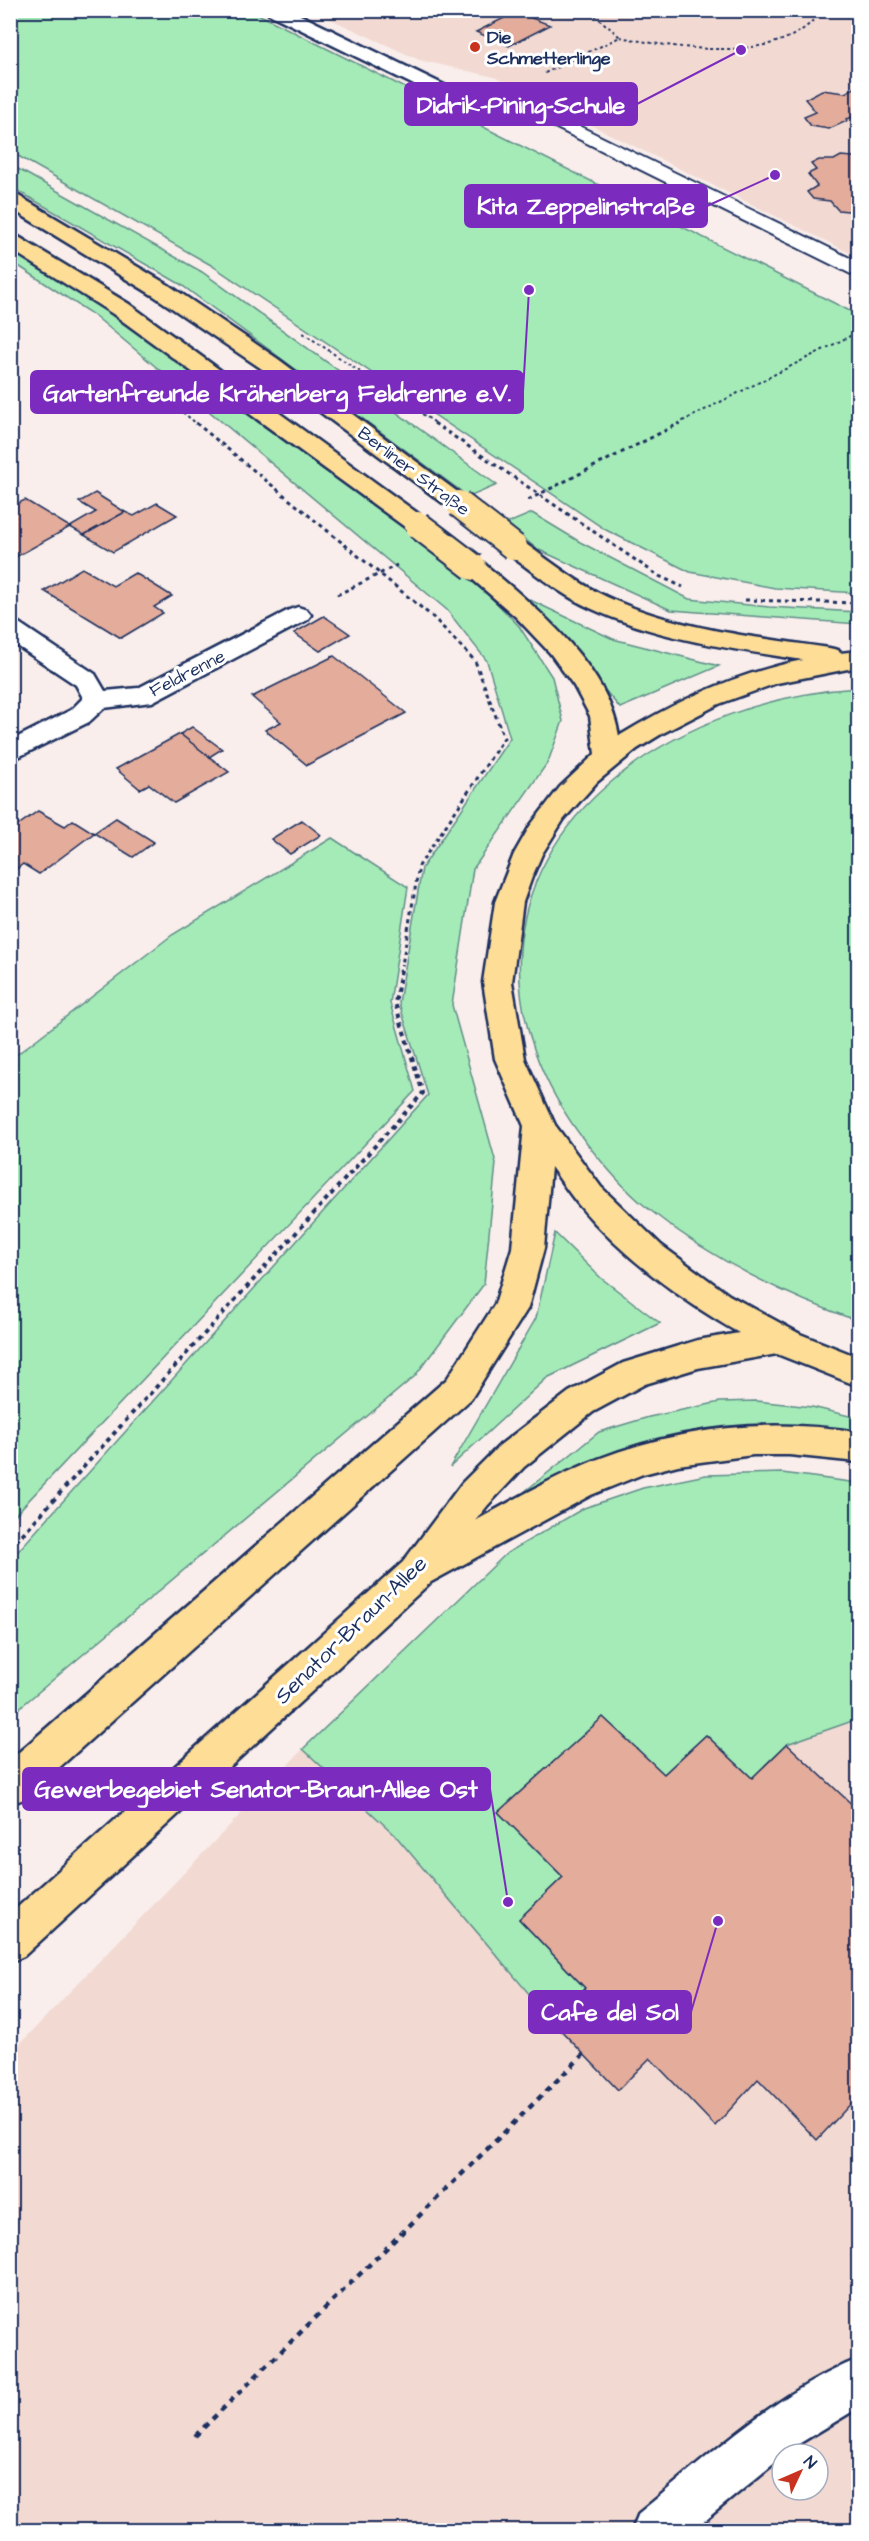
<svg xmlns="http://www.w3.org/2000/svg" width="869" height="2541" viewBox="0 0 869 2541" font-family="'Architects Daughter',sans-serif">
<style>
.built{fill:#f2dad3;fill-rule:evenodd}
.green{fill:#a5ebb7;stroke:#608d8a;stroke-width:1.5}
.building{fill:#e3ac9b;stroke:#1b2f5e;stroke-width:1.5}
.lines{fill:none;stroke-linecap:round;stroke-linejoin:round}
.service-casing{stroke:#1b2f5e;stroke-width:4}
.minor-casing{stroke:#1b2f5e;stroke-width:5}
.primary-casing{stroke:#1b2f5e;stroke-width:5}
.path-far3{stroke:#1b2f5e;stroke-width:2;stroke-dasharray:3 3;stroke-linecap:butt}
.path-far2{stroke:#1b2f5e;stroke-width:3;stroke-dasharray:4 4;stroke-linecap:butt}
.path-far1{stroke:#1b2f5e;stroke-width:4;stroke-dasharray:4.5 4.5;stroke-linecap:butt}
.path{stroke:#1b2f5e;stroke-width:4.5;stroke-dasharray:6 6;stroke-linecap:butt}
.service{fill:#fff;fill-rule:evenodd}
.minor{fill:#fff;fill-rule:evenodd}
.primary{fill:#fedd96;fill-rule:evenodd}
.primary-bridge-casing{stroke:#1b2f5e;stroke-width:30;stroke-linecap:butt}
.primary-bridge{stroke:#fedd96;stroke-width:26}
.poi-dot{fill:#c8321e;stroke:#fff;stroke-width:2}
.labels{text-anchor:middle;stroke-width:6;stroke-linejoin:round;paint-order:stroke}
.far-poi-label{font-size:18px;font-weight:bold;fill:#1b2f5e;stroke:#fff;text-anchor:start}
.far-street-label{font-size:18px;fill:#1b2f5e;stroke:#fff}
.street-label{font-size:22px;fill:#1b2f5e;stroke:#fff}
.leader{fill:none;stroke:#7b2cbf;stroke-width:2}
.callout-dot{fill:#7b2cbf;stroke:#fff;stroke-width:2}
.callout{fill:#7b2cbf;stroke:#7b2cbf;stroke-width:2}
.callout-label{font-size:24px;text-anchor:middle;font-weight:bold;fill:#fff}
</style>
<rect width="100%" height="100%" fill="#f9eeeb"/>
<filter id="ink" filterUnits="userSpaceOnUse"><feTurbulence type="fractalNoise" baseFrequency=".0167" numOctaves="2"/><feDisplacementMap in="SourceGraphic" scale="12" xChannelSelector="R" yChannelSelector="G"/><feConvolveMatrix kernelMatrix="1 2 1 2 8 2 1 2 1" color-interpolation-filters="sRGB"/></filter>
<g filter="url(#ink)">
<!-- built -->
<g class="built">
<path d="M313,11H858V257L494,77L419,60Z"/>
<path d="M782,1473L858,1483V2530H11L10,2054L303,1749L507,1553L584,1508L643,1488L706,1475ZM782,2454H818V2490H782Z"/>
</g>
<!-- green -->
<g class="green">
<path d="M11,10L252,11L858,315V593L775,588L690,572L606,530L211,265L11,152Z"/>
<path d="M11,165L202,272L497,485L469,497L180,284L11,187Z"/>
<path d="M11,239L124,307L473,579L519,626L552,677L563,721L548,762L473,869L452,1005L496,1163L484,1284L415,1376L11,1715V1559L428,1095L399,1003L422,868L510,738L487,661L447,610L95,316L11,261Z"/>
<path d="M532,513L580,542L689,599L769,607L858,612V624L671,610L537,549L506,524Z"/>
<path d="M528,599L613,639L719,666L620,708Z"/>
<path d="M858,688V1321C780,1294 711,1259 646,1207C624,1189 605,1166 587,1144C493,1024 492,878 616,778C682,724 773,693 858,688Z"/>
<path d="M332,838L408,887L390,1003L415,1091L11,1519V1059L172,935Z"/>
<path d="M555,1233L601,1278L660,1323L547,1378L450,1467L536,1318Z"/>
<path d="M756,1401L812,1407L858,1418V1442L788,1431L643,1443L576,1468L519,1496L599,1432L649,1417L720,1402Z"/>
<path d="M782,1473L858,1483V1719L787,1744L752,1778L706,1735L664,1774L499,1812L563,1877L519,1919L585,1988L552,2021L395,1835L303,1749L507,1553L584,1508L643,1488L706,1475Z"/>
</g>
<!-- building -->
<g class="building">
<path d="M516,12L550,25L509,46L476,32Z"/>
<path d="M858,86V116L846,119L847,121L829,129L811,126L804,117L816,112L805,99L822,90L845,93Z"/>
<path d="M858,154V212L838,210L830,201L813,199L807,192L817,186L808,174L816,170L811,164L819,160H834L841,156L853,157Z"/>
<path d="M95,493L125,512L84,535L70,527L96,512L79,502Z"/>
<path d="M25,500L70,527L14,558L10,556V507Z"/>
<path d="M157,503L177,515L113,552L84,535L125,512L134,516Z"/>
<path d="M82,568L113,586L135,573L172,596L154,607L163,613L121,638L44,591Z"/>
<path d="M324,616L350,634L320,651L294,633Z"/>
<path d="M334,656L406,713L307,765L265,730L281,722L252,697Z"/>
<path d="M192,727L222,749L209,757L180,734Z"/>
<path d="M180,734L229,772L174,803L149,784L140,789L116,769Z"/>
<path d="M38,811L65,826L73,820L94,833L39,874L23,864L14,871L10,869V831Z"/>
<path d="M116,818L154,842L133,857L94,833Z"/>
<path d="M302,820L321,835L290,854L271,839Z"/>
<path d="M603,1717L664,1774L706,1735L752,1778L787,1744L858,1810V2096L817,2140L758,2079L715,2126L650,2058L618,2090L552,2021L585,1988L519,1919L563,1877L498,1812Z"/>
</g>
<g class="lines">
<!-- service casing -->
<g class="service-casing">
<path id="service" d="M505,90L858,262V276L851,274L502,101L462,106L456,105L453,101L456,97L462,96Z"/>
</g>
<!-- minor casing -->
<g class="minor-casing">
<g id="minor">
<path d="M266,10H290L469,97L472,101L469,105H455L269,14Z"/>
<path d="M298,607L307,610L311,615L307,620L152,702L104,708L89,722L10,761V741L71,710L83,698L76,685L10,641V621L19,623L95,674L105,691L138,688L289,610Z"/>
<path d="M858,2359V2408L782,2454V2457L693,2530H632L639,2513C708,2457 775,2393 858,2359Z"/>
</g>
</g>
<!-- primary casing -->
<g class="primary-casing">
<g id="primary">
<path d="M10,193L17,195L170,286L278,359L467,499L471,504L467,509L459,511L451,509L262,369L154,296L10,208Z"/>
<path d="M10,234L17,236L129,304L427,520L430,525L427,530L418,532L409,530L113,314L10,249Z"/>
<path d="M514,540L523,542C550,561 577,583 607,597C676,629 754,637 829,648L838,650L840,653L858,651V667L777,683L719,704L663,733L637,749L597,782L564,819L542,854L532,877L523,902L512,982L525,1059L555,1125L601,1187L661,1245L729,1295L800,1334L858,1357V1386L777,1354L698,1368L645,1384L593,1412L524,1467L488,1505L475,1521C515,1499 555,1476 598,1459C681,1427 770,1418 858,1432V1462L789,1455H753L678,1465L643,1474L591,1495L431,1582L24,1956L10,1962V1914L403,1562L462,1483L500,1445L569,1392L623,1363L698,1340L739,1333C682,1301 620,1255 578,1204C569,1193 560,1179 551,1167L544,1248L528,1308L471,1399L24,1799L10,1804V1760L447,1379L495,1304L512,1248L524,1126L495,1059L483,982L495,902L514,854L530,826L560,787L595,754L590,716L574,686L550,653L516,617L464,572L461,567L464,562L473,560L482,562C534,606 608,665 619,736C676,701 737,673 803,660C731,649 657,639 590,608C559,594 533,571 505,552L502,547L505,542Z"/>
</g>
</g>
<!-- path-far3 -->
<g class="path-far3">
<path d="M620,37C674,48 786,67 821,10"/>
<path d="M545,73L620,37L589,10"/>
<path d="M303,333L437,424"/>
<path d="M141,378L197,424"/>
<path d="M677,424L858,332"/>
</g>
<!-- path-far2 -->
<g class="path-far2">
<path d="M196,423L434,618L475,661L504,738L419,866L402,965"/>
<path d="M434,423L659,576L683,587"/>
<path d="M528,500L680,423"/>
<path d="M337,595L397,565"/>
<path d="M745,600L858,603"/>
</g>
<!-- path-far1 -->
<path class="path-far1" d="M10,1548L423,1093L395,1003L402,964"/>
<!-- path -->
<path class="path" d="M195,2436L584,2054"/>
<!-- service -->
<use href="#service" class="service"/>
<!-- minor -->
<use href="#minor" class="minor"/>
<!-- primary -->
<use href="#primary" class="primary"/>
<!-- primary-bridge casing -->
<g class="primary-bridge-casing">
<g id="primary-bridge">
<path d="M459,504L514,547"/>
<path d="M418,525L473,567"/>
</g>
</g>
<!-- primary-bridge -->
<use href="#primary-bridge" class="primary-bridge"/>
</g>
</g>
<!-- markers -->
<circle class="poi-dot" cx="475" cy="47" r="6"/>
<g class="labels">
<!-- far-poi labels -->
<g class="far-poi-label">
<text x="487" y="43">Die<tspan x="487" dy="21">Schmetterlinge</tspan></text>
</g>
<!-- far-street labels -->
<g class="far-street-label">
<text transform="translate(414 471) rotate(37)" y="6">Berliner Straße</text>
<text transform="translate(187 673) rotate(-27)" y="6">Feldrenne</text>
</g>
<!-- street labels -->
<g class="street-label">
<text transform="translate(350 1629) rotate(-44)" y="8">Senator-Braun-Allee</text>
</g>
</g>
<!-- callouts -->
<path class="leader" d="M741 50L637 104M775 175L707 206M529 290L523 392M508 1902L490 1789M718 1921L691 2012"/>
<g class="callout-dot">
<circle cx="741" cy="50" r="6"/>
<circle cx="775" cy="175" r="6"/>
<circle cx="529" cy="290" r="6"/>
<circle cx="508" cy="1902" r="6"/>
<circle cx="718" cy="1921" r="6"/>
</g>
<g class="callout">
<rect x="405" y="83" width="232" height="42" rx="6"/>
<rect x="465" y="185" width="242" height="42" rx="6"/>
<rect x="31" y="371" width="492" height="42" rx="6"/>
<rect x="23" y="1768" width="467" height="42" rx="6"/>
<rect x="529" y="1991" width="162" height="42" rx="6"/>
</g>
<g class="callout-label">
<text x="521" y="113">Didrik-Pining-Schule</text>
<text x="586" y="214">Kita Zeppelinstraße</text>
<text x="277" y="401">Gartenfreunde Krähenberg Feldrenne e.V.</text>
<text x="256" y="1797">Gewerbegebiet Senator-Braun-Allee Ost</text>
<text x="610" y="2020">Cafe del Sol</text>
</g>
<!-- margin -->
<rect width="869" height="2541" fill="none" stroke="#fff" stroke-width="36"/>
<rect x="18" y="18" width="833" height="2505" fill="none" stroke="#1b2f5e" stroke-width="2" filter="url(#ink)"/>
<!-- north arrow -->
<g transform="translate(800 2472) rotate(46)"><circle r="28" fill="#ffffff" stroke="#a4acbf" stroke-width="1.5"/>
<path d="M0-4.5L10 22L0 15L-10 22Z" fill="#c8321e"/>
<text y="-9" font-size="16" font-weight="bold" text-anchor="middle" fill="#1b2f5e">N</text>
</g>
</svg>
